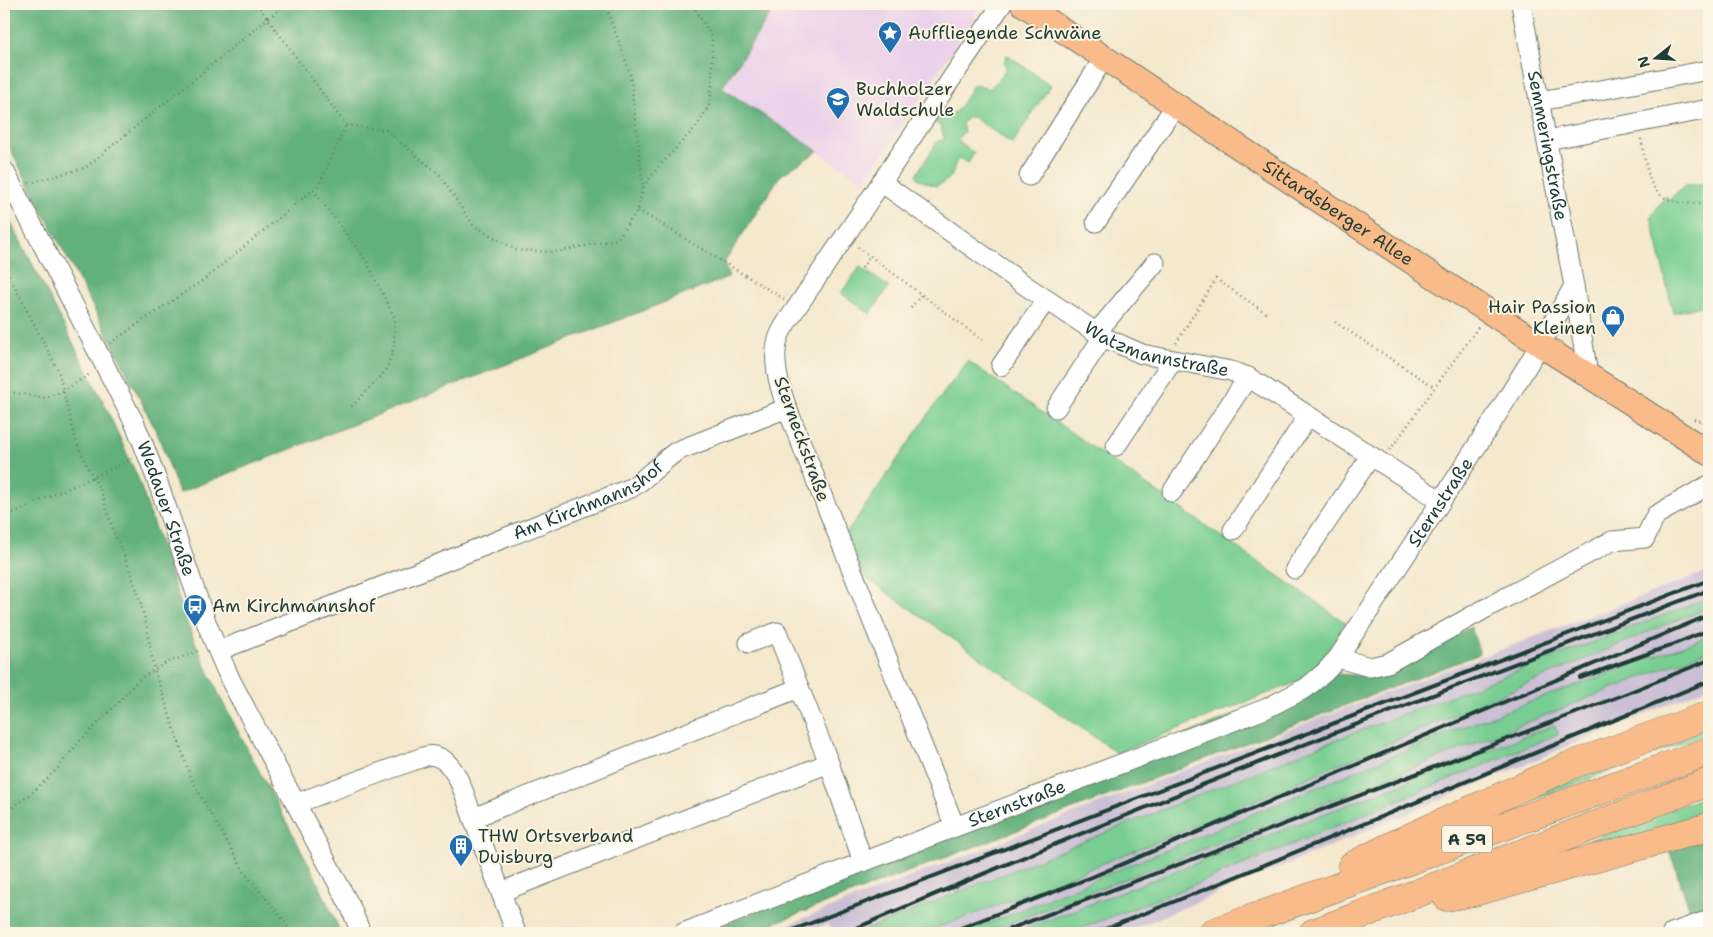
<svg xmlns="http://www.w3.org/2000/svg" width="1713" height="937" viewBox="0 0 1713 937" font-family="'Shantell Sans',sans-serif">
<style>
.built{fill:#ecd1ea}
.industrial{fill:#cbbfd5}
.green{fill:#78ce92;stroke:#4c8663}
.forest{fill:#62b17c;stroke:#407758}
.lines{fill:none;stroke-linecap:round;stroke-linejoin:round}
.minor-casing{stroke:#6a796a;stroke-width:21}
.major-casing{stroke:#6a796a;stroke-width:26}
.highway-casing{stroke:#6a796a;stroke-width:29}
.path{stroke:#6a796a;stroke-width:2.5;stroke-dasharray:1 4;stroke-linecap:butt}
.minor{stroke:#fff;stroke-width:19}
.major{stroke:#fabb8b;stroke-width:24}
.highway{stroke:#fabb8b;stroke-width:28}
.rail{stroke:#1f3d34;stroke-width:4}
.labels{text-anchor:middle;stroke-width:4;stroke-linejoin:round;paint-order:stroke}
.shield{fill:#fcf5e5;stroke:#617469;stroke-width:1}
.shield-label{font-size:16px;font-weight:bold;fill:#1f3d34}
.poi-label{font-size:18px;fill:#1f3d34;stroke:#fcf5e5;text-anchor:start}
.street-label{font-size:18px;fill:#1f3d34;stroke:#fcf5e5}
</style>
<rect width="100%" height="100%" fill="#fcf5e5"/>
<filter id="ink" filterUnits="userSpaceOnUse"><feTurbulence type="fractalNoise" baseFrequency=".02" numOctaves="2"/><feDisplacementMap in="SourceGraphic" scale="10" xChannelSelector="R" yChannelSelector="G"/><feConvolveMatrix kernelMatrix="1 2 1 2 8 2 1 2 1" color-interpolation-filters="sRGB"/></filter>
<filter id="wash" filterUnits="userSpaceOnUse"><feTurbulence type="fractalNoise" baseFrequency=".0096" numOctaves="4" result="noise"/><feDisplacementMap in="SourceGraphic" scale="20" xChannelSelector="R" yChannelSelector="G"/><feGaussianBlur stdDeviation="1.12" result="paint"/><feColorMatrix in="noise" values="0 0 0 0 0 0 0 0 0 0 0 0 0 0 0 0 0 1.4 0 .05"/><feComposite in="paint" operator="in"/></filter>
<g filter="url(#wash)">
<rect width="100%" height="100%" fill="#f4e8cd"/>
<!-- built -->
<path class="built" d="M777,4H974L976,7L975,17L864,182L722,88Z"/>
<!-- industrial -->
<g class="industrial">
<path d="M1709,571V598L1317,747L858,933H825L830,931L828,924L804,933H766L1309,722Z"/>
<path d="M1709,608V636L1460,728L997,920L957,933H922Z"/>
<path d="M1709,650V687L1123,933H983L1353,792Z"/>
</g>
<!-- green -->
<g class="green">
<path d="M1007,55L1051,85L1012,144L973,117H969L962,123L964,132L958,138L961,144L974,153L968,163L959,158C948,172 960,176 936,186L919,180L916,175L938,141L944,140L941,126L935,123L942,113L946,116C961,113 966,94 974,84L989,89L1001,77L1006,68L1004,62Z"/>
<path d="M1707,183L1709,185V304L1673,313L1651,216L1666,196L1669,200L1684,185Z"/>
<path d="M860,267L889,287L870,314L841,293Z"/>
<path d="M968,361L1346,623L1317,666L1302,680L1117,753L863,576L846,534L937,402Z"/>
<path d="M1709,598V608L1665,625L1183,831L991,908L922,933H858L1317,747Z"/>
<path d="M1709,636V650L1353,792L983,933H957L997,920L1460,728Z"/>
<path d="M1709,721V733L1431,839Z"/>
<path d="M1554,725L1558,734L1199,883L1069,933H1015Z"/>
<path d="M1709,795V819L1592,847L1584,842Z"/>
</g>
<!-- forest -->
<g class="forest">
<path d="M4,4H777L722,88L818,151L780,176L724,263L729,277L179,493L158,435L118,355L4,137Z"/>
<path d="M4,209L104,403L138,478L188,626L222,701L314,874L341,933H4Z"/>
<path d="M1471,627L1480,654L748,933H704L1333,674L1374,676L1389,671Z"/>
<path d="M1709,835V910L1692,916L1668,847Z"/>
</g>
</g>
<g filter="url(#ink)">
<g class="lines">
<!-- minor casing -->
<g class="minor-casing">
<g id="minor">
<path id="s1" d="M1521,4L1574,286L1588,375"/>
<path d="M1540,101L1709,70"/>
<path d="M1547,140L1709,109"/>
<path id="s2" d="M4,170L134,422C159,479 177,540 198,599C207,627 219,654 231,681L351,908L361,933"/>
<path d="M1029,176L1104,58"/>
<path id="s3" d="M881,182L1026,286L1103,337L1142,354L1231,371L1248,377L1441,501"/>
<path d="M1096,222L1176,105"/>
<path d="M1096,333L1155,263"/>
<path d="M1001,366L1046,300"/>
<path d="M1056,408L1103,337"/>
<path d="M1116,446L1173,360"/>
<path d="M1172,492L1248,377"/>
<path d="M1233,530L1308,416"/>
<path d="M1295,569L1371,456"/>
<path d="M749,643L777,632L829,763L863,862"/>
<path id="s4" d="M218,651L631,488C648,477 661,462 677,451L787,408"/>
<path d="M1338,658L1370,667L1388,663L1490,606L1612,541L1645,538L1656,515L1709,485"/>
<path d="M297,803L423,757C426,756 431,755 435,756C457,761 466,800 473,818"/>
<path d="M955,827L787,408C779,386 770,356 780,334C784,325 791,316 797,307L1002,4"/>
<path d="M501,892L829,763"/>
<path d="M516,933L473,818L799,688"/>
<path id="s5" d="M683,933L863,862L1265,709L1306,688L1325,672L1338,658C1418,535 1502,414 1574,286"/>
<path d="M1672,933L1709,920"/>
</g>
</g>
<!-- major casing -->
<g class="major-casing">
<g id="major">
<path id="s6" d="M1023,4L1435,277L1709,453"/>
</g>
</g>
<!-- highway casing -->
<g class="highway-casing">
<g id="highway">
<path d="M1352,866L1395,844L1569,766L1709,715"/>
<path d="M1447,897L1474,892L1709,827"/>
<path d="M1212,933L1709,751"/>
<path d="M1313,933L1709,782"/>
</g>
</g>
<!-- path -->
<g class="path">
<path d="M257,4L346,125L386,130L439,174L473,225L516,250L557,252L617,239L638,210L643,187L630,73L605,4"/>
<path d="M1641,139C1651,193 1651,204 1709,204"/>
<path d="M29,183L85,168L286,4"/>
<path d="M643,187L659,166L696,127L709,106L712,85V37L692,4"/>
<path d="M313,190L367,262L395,319L394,347L385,372L350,408"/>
<path d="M638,210L784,299"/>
<path d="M858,247L986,343"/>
<path d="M4,266L58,370L76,441L87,466L101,491L114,533L123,552L139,596L147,628L154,669L190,775L200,795L245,873L283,919L291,933"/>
<path d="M862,268L870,256"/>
<path d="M911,308L921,295"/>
<path d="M1335,322L1434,387"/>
<path d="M110,343L206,278L319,185L346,125"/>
<path d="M1176,343L1216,279L1266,313"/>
<path d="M4,391L45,398L63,391L90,374"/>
<path d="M1694,419L1709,424"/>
<path d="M1390,450L1479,326"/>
<path d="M4,517L133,459"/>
<path d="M4,813L32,793L55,771L80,741L117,704L138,680L166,663L201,650"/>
</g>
<!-- minor -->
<use href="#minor" class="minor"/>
<!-- major -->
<use href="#major" class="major"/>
<!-- highway -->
<use href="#highway" class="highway"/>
<!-- rail -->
<g class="rail">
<path d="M1580,678L1672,645L1709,630"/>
<path d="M785,933L1709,580"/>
<path d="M845,933C1129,809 1419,700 1709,590"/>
<path d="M948,933L1092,877L1709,615"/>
<path d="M999,933L1620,696L1709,660"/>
<path d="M1095,933L1211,887L1709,681"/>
</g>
</g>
</g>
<!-- icons -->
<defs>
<g id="sight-pin" transform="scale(1.25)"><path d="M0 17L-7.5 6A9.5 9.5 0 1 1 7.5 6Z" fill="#1f6fb2" stroke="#fcf5e5"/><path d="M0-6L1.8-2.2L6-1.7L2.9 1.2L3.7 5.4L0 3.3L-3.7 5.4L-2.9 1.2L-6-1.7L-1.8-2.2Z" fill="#fff"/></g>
<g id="school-pin" transform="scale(1.25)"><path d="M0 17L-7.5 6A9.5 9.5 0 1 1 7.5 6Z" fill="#1f6fb2" stroke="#fcf5e5"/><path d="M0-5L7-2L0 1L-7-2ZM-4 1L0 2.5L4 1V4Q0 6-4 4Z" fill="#fff"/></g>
<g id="shop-pin" transform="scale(1.25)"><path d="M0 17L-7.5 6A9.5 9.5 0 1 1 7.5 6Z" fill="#1f6fb2" stroke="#fcf5e5"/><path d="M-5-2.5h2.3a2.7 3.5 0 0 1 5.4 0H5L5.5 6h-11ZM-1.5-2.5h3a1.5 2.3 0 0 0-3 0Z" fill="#fff"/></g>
<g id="bus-pin" transform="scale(1.25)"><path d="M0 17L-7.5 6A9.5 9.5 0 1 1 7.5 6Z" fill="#1f6fb2" stroke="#fcf5e5"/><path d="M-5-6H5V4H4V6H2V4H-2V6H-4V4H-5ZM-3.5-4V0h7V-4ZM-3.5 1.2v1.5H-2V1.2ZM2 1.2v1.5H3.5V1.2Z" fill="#fff"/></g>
<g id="building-pin" transform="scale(1.25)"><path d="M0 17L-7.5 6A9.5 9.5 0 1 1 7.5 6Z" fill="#1f6fb2" stroke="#fcf5e5"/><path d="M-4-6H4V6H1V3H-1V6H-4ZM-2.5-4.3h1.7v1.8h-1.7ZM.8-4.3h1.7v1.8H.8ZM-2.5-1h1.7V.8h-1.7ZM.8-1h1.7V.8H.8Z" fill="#fff"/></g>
</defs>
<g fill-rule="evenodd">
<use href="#sight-pin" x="890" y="33"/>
<use href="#school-pin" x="838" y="99"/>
<use href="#shop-pin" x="1613" y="317"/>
<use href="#bus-pin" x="195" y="606"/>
<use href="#building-pin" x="461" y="846"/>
</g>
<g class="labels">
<!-- shield labels -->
<rect class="shield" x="1442" y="825.5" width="50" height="27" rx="4"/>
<g class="shield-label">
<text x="1467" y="845">A 59</text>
</g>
<!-- poi labels -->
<g class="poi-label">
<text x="908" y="39">Auffliegende Schwäne</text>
<text x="856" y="95">Buchholzer<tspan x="856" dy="21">Waldschule</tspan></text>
<text x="1596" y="313" text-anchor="end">Hair Passion<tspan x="1596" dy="21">Kleinen</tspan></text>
<text x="212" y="612">Am Kirchmannshof</text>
<text x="478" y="842">THW Ortsverband<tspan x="478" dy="21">Duisburg</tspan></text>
</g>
<!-- street labels -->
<g class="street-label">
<text dy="6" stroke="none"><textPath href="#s1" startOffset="144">Semmeringstraße</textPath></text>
<text dy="6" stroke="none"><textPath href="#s6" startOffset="378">Sittardsberger Allee</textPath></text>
<text dy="6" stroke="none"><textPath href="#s3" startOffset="326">Watzmannstraße</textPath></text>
<text transform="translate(802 439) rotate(70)" y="6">Sterneckstraße</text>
<text dy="6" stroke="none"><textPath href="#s4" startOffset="400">Am Kirchmannshof</textPath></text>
<text dy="6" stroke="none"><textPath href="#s5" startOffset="900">Sternstraße</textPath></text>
<text dy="6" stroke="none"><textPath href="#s2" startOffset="376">Wedauer Straße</textPath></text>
<text dy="6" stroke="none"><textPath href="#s5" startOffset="358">Sternstraße</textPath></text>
</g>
</g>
<!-- margin -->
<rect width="1713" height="937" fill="none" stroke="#fcf5e5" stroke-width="20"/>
<!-- north arrow -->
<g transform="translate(1656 58) rotate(253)" stroke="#fcf5e5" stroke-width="4" paint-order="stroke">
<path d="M0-4L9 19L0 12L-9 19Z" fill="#1f3d34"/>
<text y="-8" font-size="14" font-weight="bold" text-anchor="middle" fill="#1f3d34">N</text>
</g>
</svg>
